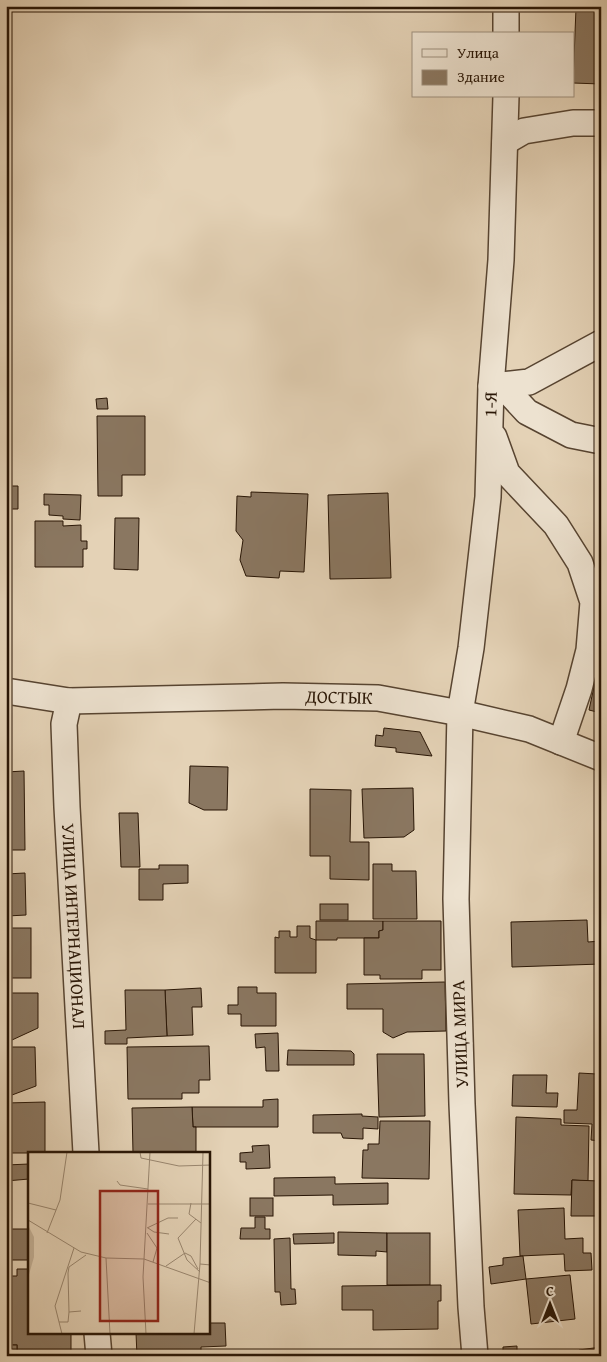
<svg xmlns="http://www.w3.org/2000/svg" width="607" height="1362" viewBox="0 0 607 1362" font-family="'Gentium Book Plus',serif">
<style>
.building{fill:#8a7761;stroke:#281505}
.lines{fill:none;stroke-linecap:round;stroke-linejoin:round}
.minor-casing{stroke:#574431;stroke-width:28}
.minor{stroke:#ede2d0;stroke-width:25}
.labels{text-anchor:middle;stroke-width:5;stroke-linejoin:round;paint-order:stroke}
.street-label{font-size:18px;fill:#281505;stroke:#ede2d0}
.inset-road{fill:none;stroke:#99866f;stroke-width:1}
.view{fill:#8f2418;fill-opacity:0.15;stroke:#8f2418;stroke-width:2.5}
.inset-edge{fill:none;stroke:#281505;stroke-width:2.5}
</style>
<rect width="100%" height="100%" fill="#e4d2b6"/>
<filter id="stains"><feTurbulence type="fractalNoise" baseFrequency=".004" numOctaves="4"/><feColorMatrix values="0 0 0 0 .2 0 0 0 0 .09 0 0 0 0 .02 0 0 0 .5 -.17"/></filter>
<radialGradient id="worn" r=".72"><stop offset=".6" stop-color="#630" stop-opacity="0"/><stop offset="1" stop-color="#630" stop-opacity=".3"/></radialGradient>
<!-- building -->
<g class="building">
<path d="M576,8L601,9V84L573,83Z"/>
<path d="M107,398L108,409H97L96,399Z"/>
<path d="M97,416H145V475H122V496H98Z"/>
<path d="M6,472H11V486H18V509H6Z"/>
<path d="M251,492L308,494L304,572L280,571L279,578L246,576L240,560L243,540L236,531L237,496L251,497Z"/>
<path d="M388,493L391,578L330,579L328,495Z"/>
<path d="M44,494L81,495L80,520L63,519V516L49,515V505H44Z"/>
<path d="M115,518H139L138,570L114,569Z"/>
<path d="M35,521H63V526L81,525V541H87V549H83V567H35Z"/>
<path d="M595,682L601,683V713L589,710Z"/>
<path d="M384,728L420,732L432,756L396,752V748L375,746L376,735L383,736Z"/>
<path d="M190,766L228,767L227,810H204L189,803Z"/>
<path d="M24,771L25,850H6V772Z"/>
<path d="M413,788L414,830L404,837L364,838L362,789Z"/>
<path d="M310,789L351,790L350,842H369V880L330,879V856H310Z"/>
<path d="M119,813H138L140,867H121Z"/>
<path d="M373,864H392V871H416L417,919H373Z"/>
<path d="M159,865H188V883L163,884V900H139V869H159Z"/>
<path d="M25,873L26,915L7,916L6,874Z"/>
<rect x="320" y="904" width="28" height="16"/>
<path d="M587,920L588,942L601,941V964L512,967L511,922Z"/>
<path d="M316,921H383V930L379,931V938H337V940H316Z"/>
<path d="M383,921H441V970H422V979H380V975H364V938H379V931L383,930Z"/>
<path d="M297,926H310V938L316,940V973H275V937L279,938V931H290V937H297Z"/>
<rect x="6" y="928" width="25" height="50"/>
<path d="M445,982L446,1031L407,1032L393,1038L383,1032V1009H347V984Z"/>
<path d="M238,987H257V993H276V1026H241V1014H228V1005H238Z"/>
<path d="M201,988L202,1007H192L193,1035L167,1036L165,990Z"/>
<path d="M125,990H165L167,1036L127,1038V1044H105V1031L126,1030Z"/>
<path d="M6,993H38V1028L12,1040L6,1037Z"/>
<path d="M278,1033L279,1071H266L265,1047L256,1048L255,1034Z"/>
<path d="M209,1046L210,1080H199V1093H182V1099H128L127,1047Z"/>
<path d="M6,1047H35L36,1086L12,1095L6,1093Z"/>
<path d="M288,1050L351,1051L354,1054V1065H287Z"/>
<path d="M377,1054H424L425,1116L379,1117Z"/>
<path d="M579,1073L597,1074L596,1113L601,1114V1141L591,1140L592,1124L564,1123V1110H577Z"/>
<path d="M513,1075H547L546,1093H558L557,1107L512,1106Z"/>
<path d="M278,1099V1127H193L192,1107H263V1100Z"/>
<path d="M45,1102V1153H6V1103Z"/>
<path d="M192,1107L193,1127H196V1153H133L132,1108Z"/>
<path d="M362,1114V1116L378,1117V1129L363,1128V1139L343,1138L341,1133H313V1115Z"/>
<path d="M516,1117L561,1119V1125L589,1126L588,1181L572,1180L571,1195L514,1194Z"/>
<path d="M380,1121H430L429,1179L362,1178L363,1150H368V1144H379Z"/>
<path d="M269,1145L270,1168L246,1169V1162H240V1153L253,1152L252,1146Z"/>
<path d="M29,1164V1179L6,1181V1165Z"/>
<path d="M600,1171L601,1216H571L572,1180L600,1181Z"/>
<path d="M335,1177V1184L388,1183V1204L333,1205V1195L274,1196V1178Z"/>
<rect x="250" y="1198" width="23" height="18"/>
<path d="M564,1208L565,1239L583,1238V1253H591L592,1270L565,1271L564,1254L520,1256L518,1210Z"/>
<path d="M255,1217H265V1229H270V1239H240L241,1228H255Z"/>
<path d="M10,1229H29V1260H6V1240H11Z"/>
<path d="M338,1232L387,1233V1252L376,1251V1256L338,1255Z"/>
<path d="M334,1233V1243L294,1244L293,1234Z"/>
<rect x="387" y="1233" width="43" height="52"/>
<path d="M290,1238L291,1289H295L296,1304L281,1305L280,1292H275L274,1239Z"/>
<path d="M601,1255V1269L596,1270V1256Z"/>
<path d="M523,1256L526,1279L491,1284L489,1267L503,1265V1258Z"/>
<path d="M17,1269H29V1333H71V1356L17,1355V1345H6V1281H8L7,1276H17Z"/>
<path d="M570,1275L575,1319L531,1324L526,1279Z"/>
<path d="M441,1285V1301H438V1329L373,1330V1310H342V1286Z"/>
<path d="M209,1323H225L226,1346L201,1347V1356H137L136,1333H209Z"/>
<rect x="6" y="1345" width="11" height="11"/>
<path d="M517,1346V1356H503V1347Z"/>
<path d="M601,1347V1356H580L579,1350Z"/>
</g>
<g class="lines">
<!-- minor casing -->
<g class="minor-casing">
<g id="minor">
<path d="M506,6V34"/>
<path d="M505,142L524,131L573,123H601"/>
<path d="M502,385L527,412L571,435L601,441"/>
<path d="M491,386L529,382L601,343"/>
<path d="M494,437L507,473L556,525L580,563L593,602L589,650L579,689L561,742"/>
<path id="s1" d="M6,691L69,701L283,696L378,698L460,713L529,729L601,758"/>
<path id="s2" d="M69,701L64,724L67,807L86,1153"/>
<path d="M97,1333L99,1356"/>
<path id="s3" d="M475,1356L471,1307L462,1104L456,899L460,713L471,648L488,497L491,386L501,260L506,96"/>
</g>
</g>
<!-- minor -->
<use href="#minor" class="minor"/>
</g>
<g class="labels">
<!-- street labels -->
<g class="street-label">
<text dy="6" stroke="none"><textPath href="#s3" startOffset="954">1-Я</textPath></text>
<text dy="6" stroke="none"><textPath href="#s1" startOffset="334">ДОСТЫК</textPath></text>
<text dy="6" stroke="none"><textPath href="#s2" startOffset="226">УЛИЦА ИНТЕРНАЦИОНАЛ</textPath></text>
<text transform="translate(460 1034) rotate(-92)" y="6">УЛИЦА МИРА</text>
</g>
</g>
<!-- overview -->
<g transform="translate(28 1152)">
<rect width="182" height="182" fill="#e4d2b6"/>
<path d="M0,73L6,85V105L0,126Z" fill="#c4b298"/>
<path class="inset-road" d="M112,0L113,6L151,14L183,13M89,29L92,33L120,37M0,51L28,58M163,51L161,62L173,71M120,52H183M168,67L150,86L159,108L172,120M0,68L53,100L78,106L116,107L183,131M119,76L140,66H150M120,76L126,80L141,82M19,81L32,48L39,0M119,81L129,96L125,110M78,106L82,182M172,112L175,0M138,114L157,101L163,104L170,117M53,159L41,160L40,121L41,115L58,103M31,170H40L41,160M34,182L27,154L46,96M118,182L115,125L122,0M166,182L172,112L183,113"/>
<path class="view" d="M72,39H130V169H72Z"/>
<rect width="182" height="182" class="inset-edge"/>
</g>
<!-- margin -->
<rect width="607" height="1362" fill="none" stroke="#e4d2b6" stroke-width="25"/>
<rect x="8" y="8" width="592" height="1347" fill="none" stroke="#281505" stroke-width="2.5"/>
<rect x="12" y="12" width="582" height="1337" fill="none" stroke="#281505"/>
<!-- legend -->
<rect x="412" y="32" width="162" height="65" fill="#ede2d0" stroke="#9e907f"/>
<rect x="422" y="49" width="25" height="8" fill="#ede2d0" stroke="#9e907f"/>
<text x="457" y="58" font-size="15" fill="#281505">Улица</text>
<rect x="422" y="70" width="25" height="15" fill="#8a7761" stroke="#9e907f"/>
<text x="457" y="82" font-size="15" fill="#281505">Здание</text>
<!-- north arrow -->
<g transform="translate(550 1304)" stroke="#ede2d0" stroke-width="4" paint-order="stroke">
<path d="M0-4L9 19L0 12L-9 19Z" fill="#281505"/>
<text y="-8" font-size="14" font-weight="bold" text-anchor="middle" fill="#281505">С</text>
</g>
<rect width="100%" height="100%" filter="url(#stains)"/>
<rect width="100%" height="100%" fill="url(#worn)"/>
</svg>
